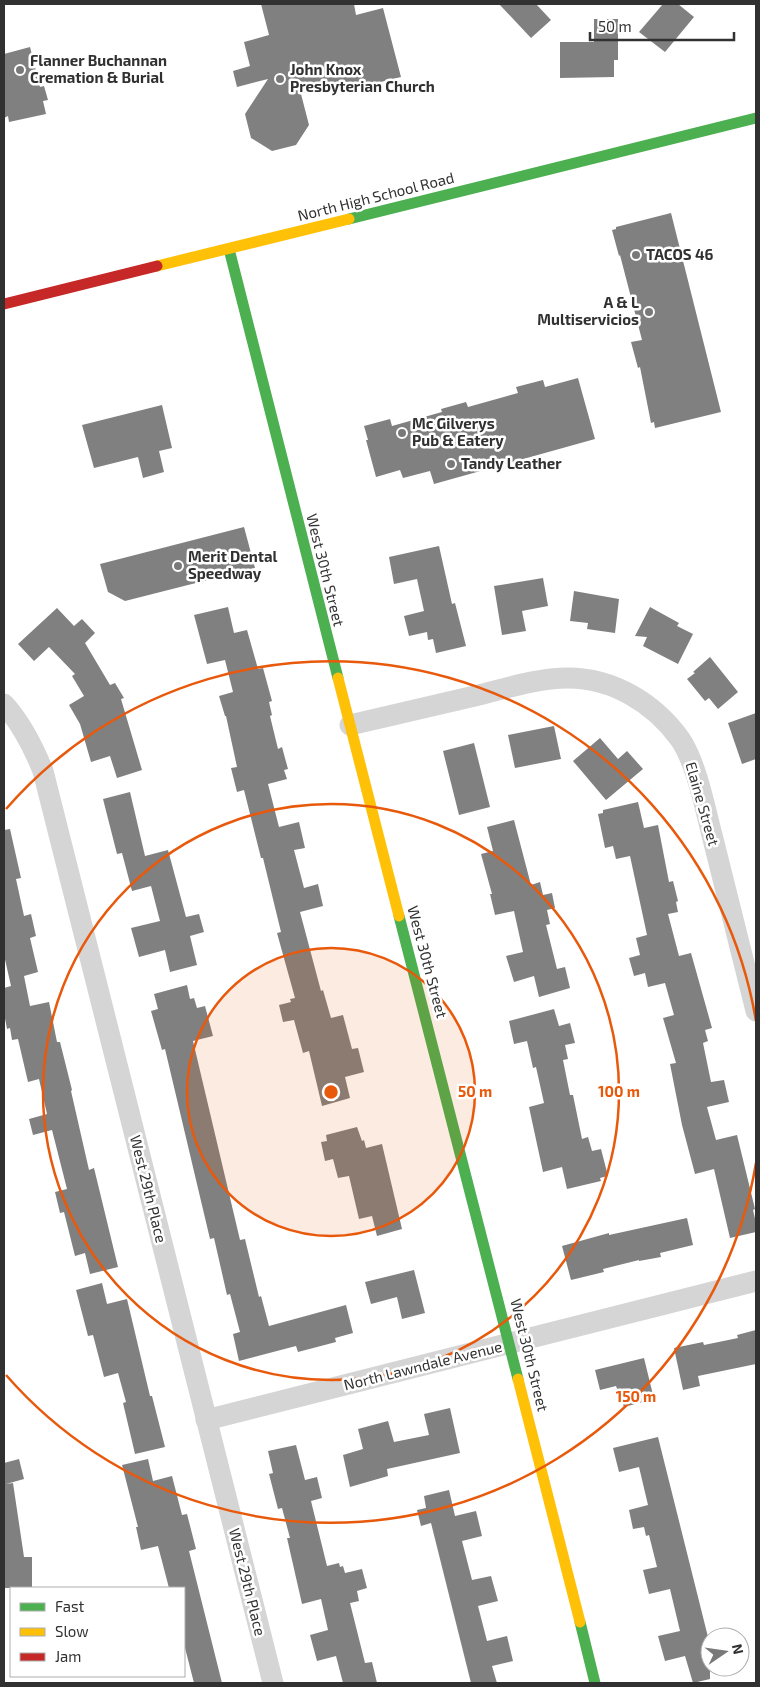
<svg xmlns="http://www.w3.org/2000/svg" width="760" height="1687" viewBox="0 0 760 1687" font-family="'Exo 2',sans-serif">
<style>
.building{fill:#808080}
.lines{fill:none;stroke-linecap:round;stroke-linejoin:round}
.street{stroke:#d5d5d5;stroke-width:21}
.fast{stroke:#4caf50;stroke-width:11}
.slow{stroke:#ffc107;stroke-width:11}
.jam{stroke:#c62828;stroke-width:11}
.ring{fill:none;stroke:#e8590c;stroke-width:2.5}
.poi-dot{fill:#797979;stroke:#fff;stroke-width:2}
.labels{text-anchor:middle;stroke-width:5;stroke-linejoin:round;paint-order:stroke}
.poi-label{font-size:15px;font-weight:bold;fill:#313131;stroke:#fff;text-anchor:start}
.street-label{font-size:15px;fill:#313131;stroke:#fff}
.centre{fill:#e8590c;stroke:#fff;stroke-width:2.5}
.ring-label{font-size:15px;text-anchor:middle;font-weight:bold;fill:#e8590c;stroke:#fff;stroke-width:5;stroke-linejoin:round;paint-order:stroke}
</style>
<rect width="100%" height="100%" fill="#fff"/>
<!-- building -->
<g class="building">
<path d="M261,4H354L356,15L383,8L401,77L340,92L338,84L301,94L309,125L296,145L272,151L251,138L245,114L268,79L237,87L233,71L250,66L244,42L269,35Z"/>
<path d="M499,4H536L551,20L531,38Z"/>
<path d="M663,4H678L694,17L665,52L639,32Z"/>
<path d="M594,19H618V60H614V77L560,78V42H594Z"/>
<path d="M30,47L40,87L44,86L48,100L43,101L46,114L9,122L8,116L4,118V54Z"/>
<path d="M671,213L721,412L655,428L654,422L651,423L640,367L638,368L631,342L642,340L620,255L619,256L612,230L616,229V227Z"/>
<path d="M578,378L595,439L434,484L430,471L403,478L400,470L376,477L366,440H368L364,426L390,419L392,426L442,412L441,409L466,402L468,407L518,393L516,387L543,380L545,387Z"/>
<path d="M162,405L172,448L159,451L164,472L143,478L138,457L94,468L82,425Z"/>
<path d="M244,527L255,568L125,601L108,592L100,564Z"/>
<path d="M439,546L452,604L455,603L466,646L436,653L433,639L428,640L427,632L409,636L404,616L424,611L417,579L394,584L389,557Z"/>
<path d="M543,578L548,606L522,611L526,631L502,635L494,586Z"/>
<path d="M574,591L619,599L615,633L587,629L588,623L570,621Z"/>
<path d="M228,607L234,633L247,630L258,669L263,668L272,701L269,702L272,715L270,716L278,749L282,747L288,769L284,770L287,779L268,784L279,827L299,822L305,848L294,850L304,888L318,884L323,906L300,912L321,991L323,990L331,1018L343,1015L352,1049L358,1048L364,1072L345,1077L350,1098L322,1106L309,1051L303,1053L294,1020L283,1022L279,1005L291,1002L290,999L295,998L277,933L281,932L263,858H261L244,790L237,792L231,768L237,767L226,716H225L219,696L233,692L225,660L207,664L194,615Z"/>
<path d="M650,607L679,623L677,626L693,634L678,664L643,646L647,637L635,636Z"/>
<path d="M57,608L74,626L82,619L95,633L85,643L110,685L115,683L124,698L121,699L142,770L117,778L110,756L91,762L80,724L69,705L84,696L72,676L75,674L49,647L34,661L18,644Z"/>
<path d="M710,657L738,692L718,709L709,698L705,701L687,679L695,673L693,672Z"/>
<path d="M756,713V759L742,764L728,723Z"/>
<path d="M554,726L561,759L515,768L508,735Z"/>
<path d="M600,738L618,759L627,751L643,769L606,800L573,761Z"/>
<path d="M474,743L490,807L459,815L443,751Z"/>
<path d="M130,792L145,856L168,850L186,917L199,914L204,932L190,936L197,965L170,972L165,950L139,957L131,928L160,921L151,886L132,891L122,853L117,854L103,799Z"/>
<path d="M638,802L644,828L658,825L669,882L673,881L678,901L676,902L678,912L668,914L679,956L691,953L712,1028L705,1030L708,1041L703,1043L711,1082L724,1080L729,1102L707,1107L716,1140L737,1135L755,1209L753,1210L756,1223V1232L730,1238L714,1169L695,1174L682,1125L670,1064L676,1063L663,1018L674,1015L665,983L648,987L645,973L634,976L629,958L640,955L636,938L647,935L630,856L616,859L613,846L605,848L598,814L603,813V810Z"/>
<path d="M514,820L531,885L540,882L543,895L552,893L555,908L547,910L550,924L546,925L557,969L565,967L570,988L539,997L534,976L514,982L506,956L523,952L514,911L495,915L490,894H492L481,854L493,851L487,827Z"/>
<path d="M10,829L21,878L16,879L24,916L31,914L36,936L30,938L38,972L24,976L30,1006L49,1002L57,1042H60L72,1090L71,1091L89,1170L94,1168L118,1267L90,1274L85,1253L75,1256L64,1212L60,1213L55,1192L67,1189L52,1130L33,1135L29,1119L47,1114L39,1079L28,1082L18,1039L12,1040L10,1028L7,1029L4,1013V988L11,986L4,955V830Z"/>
<path d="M187,985L190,999L194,998L197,1008L205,1006L213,1036L193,1041L240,1240L245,1239L259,1297L261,1296L269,1326L346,1305L353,1333L335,1338L336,1342L298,1352L296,1346L239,1361L233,1334L240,1332L230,1294L227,1295L214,1238L210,1239L165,1049L162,1050L151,1011L158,1009L154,994Z"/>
<path d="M554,1009L559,1026L570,1023L575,1043L565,1045L568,1059L563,1060L570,1095H573L582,1139L588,1137L592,1151L601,1149L608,1176L600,1178L601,1181L567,1189L562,1167L543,1172L529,1107L544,1103L536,1067L533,1068L527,1041L514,1044L509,1021Z"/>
<path d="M357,1127L362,1141L364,1140L366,1148L382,1144L402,1229L377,1236L372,1216L359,1219L349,1176L338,1178L333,1159L325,1161L321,1142L327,1141L326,1135Z"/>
<path d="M687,1218L693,1245L660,1253L661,1257L639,1261V1260L603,1269L604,1272L571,1280L562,1246L609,1233V1235Z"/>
<path d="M414,1270L425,1313L402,1319L397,1297L371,1304L365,1282Z"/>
<path d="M102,1283L107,1304L127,1299L150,1396H152L165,1447L135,1454L123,1403L126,1402L118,1373L104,1377L93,1335L88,1336L76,1290Z"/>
<path d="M756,1330V1364L698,1376L700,1386L683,1390L674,1348L703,1342L704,1345L738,1338L737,1335Z"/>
<path d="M644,1358L654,1399L624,1407L616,1386L600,1390L595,1370Z"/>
<path d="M450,1408L460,1453L387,1469L388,1476L350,1487L343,1455L363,1449L358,1429L388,1421L394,1442L429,1435L424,1414Z"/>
<path d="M658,1437L710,1645V1679L693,1683L685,1656L665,1661L658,1636L680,1631L670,1589L649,1594L643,1570L657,1567L649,1535L646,1536L644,1527L633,1529L629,1510L648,1505L639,1467L619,1472L613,1448Z"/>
<path d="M296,1445L305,1480L317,1477L322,1498L311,1501L327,1566L339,1563L340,1567L343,1566L345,1573L362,1569L367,1588L357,1591L359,1601L350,1603L365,1663L372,1662L377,1683H343L336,1656L317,1661L310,1635L328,1630L321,1599L302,1604L287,1538H290L282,1508L278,1509L269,1474L273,1473L268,1451Z"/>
<path d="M19,1459L24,1479L6,1484L13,1483L24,1557H32V1588H4V1463Z"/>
<path d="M148,1459L153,1481L172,1476L182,1515L187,1514L196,1549L189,1551L222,1683H194L184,1644V1588H169L158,1546L141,1550L136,1527H138L122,1465Z"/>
<path d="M449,1490L455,1516L476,1511L482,1536L462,1541L472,1580L491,1576L498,1601L478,1606L487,1641L507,1636L513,1661L492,1666L497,1683H471L431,1523L421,1526L417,1510L426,1508L424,1496Z"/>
</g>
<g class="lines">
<!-- street -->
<g class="street">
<path d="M4,704C22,724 33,746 43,771L273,1683"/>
<path d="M350,725C393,715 436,705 479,695C507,688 538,678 568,678C613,678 654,703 680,739C696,762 705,808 712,835C727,894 741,953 756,1011"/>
<path d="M206,1420L756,1281"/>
</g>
<!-- fast -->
<g class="fast">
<path d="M349,219L756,118"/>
<path d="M229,249L338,678"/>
<path d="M399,916L518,1379"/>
<path d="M580,1622L595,1683"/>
</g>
<!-- slow -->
<g class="slow">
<path d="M157,266L349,219"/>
<path d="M338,678L399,916"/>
<path d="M518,1379L580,1622"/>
</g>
<!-- jam -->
<path class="jam" d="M4,304L157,266"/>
</g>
<!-- distance rings -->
<circle cx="331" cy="1092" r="144" fill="#e8590c" fill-opacity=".12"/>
<g class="ring">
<circle cx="331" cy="1092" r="144"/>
<circle cx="331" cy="1092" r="288"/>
<path d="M756 1163A431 431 0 0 1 6 1375M6 809A431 431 0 0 1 756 1021"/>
</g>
<!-- markers -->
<g class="poi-dot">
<circle cx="20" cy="70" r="5"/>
<circle cx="280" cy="79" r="5"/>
<circle cx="636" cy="255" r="5"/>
<circle cx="649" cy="312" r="5"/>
<circle cx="402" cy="433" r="5"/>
<circle cx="451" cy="464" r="5"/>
<circle cx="178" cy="566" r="5"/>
</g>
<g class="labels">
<!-- poi labels -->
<g class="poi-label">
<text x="30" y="66">Flanner Buchannan<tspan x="30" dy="17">Cremation &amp; Burial</tspan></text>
<text x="290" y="75">John Knox<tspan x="290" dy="17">Presbyterian Church</tspan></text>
<text x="646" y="260">TACOS 46</text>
<text x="639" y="308" text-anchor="end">A &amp; L<tspan x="639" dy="17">Multiservicios</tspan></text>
<text x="412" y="429">Mc Gilverys<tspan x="412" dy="17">Pub &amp; Eatery</tspan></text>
<text x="461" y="469">Tandy Leather</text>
<text x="188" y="562">Merit Dental<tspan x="188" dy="17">Speedway</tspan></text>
</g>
<!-- street labels -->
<g class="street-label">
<text transform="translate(376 197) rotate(-14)" y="5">North High School Road</text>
<text transform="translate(325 570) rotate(76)" y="5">West 30th Street</text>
<text transform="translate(702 804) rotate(74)" y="5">Elaine Street</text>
<text transform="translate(427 962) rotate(75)" y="5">West 30th Street</text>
<text transform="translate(148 1189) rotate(76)" y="5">West 29th Place</text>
<text transform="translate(529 1355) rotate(76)" y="5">West 30th Street</text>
<text transform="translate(423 1366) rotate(-14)" y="5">North Lawndale Avenue</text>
<text transform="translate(247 1582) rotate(76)" y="5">West 29th Place</text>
</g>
</g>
<circle cx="331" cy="1092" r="8" class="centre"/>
<g class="ring-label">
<text x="475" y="1097">50 m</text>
<text x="619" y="1097">100 m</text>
<text x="636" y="1402">150 m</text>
</g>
<!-- border -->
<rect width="760" height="1687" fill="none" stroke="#313131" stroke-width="10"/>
<!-- legend -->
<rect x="10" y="1587" width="175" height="90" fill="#ffffff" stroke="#adadad"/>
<rect x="20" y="1603" width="25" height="8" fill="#4caf50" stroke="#adadad"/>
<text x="55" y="1612" font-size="15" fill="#313131">Fast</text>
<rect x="20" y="1628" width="25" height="8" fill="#ffc107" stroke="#adadad"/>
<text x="55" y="1637" font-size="15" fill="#313131">Slow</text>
<rect x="20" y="1653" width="25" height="8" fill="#c62828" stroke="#adadad"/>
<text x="55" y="1662" font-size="15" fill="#313131">Jam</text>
<!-- north arrow -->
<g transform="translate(725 1652) rotate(77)"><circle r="24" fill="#ffffff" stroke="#adadad"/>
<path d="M0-4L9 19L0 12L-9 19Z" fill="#797979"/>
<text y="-8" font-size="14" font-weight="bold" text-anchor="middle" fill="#313131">N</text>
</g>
<!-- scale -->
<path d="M590 32v8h144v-8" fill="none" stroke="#313131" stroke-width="2.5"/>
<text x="598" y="32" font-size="15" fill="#313131" stroke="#ffffff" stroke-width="4" paint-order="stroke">50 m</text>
</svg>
